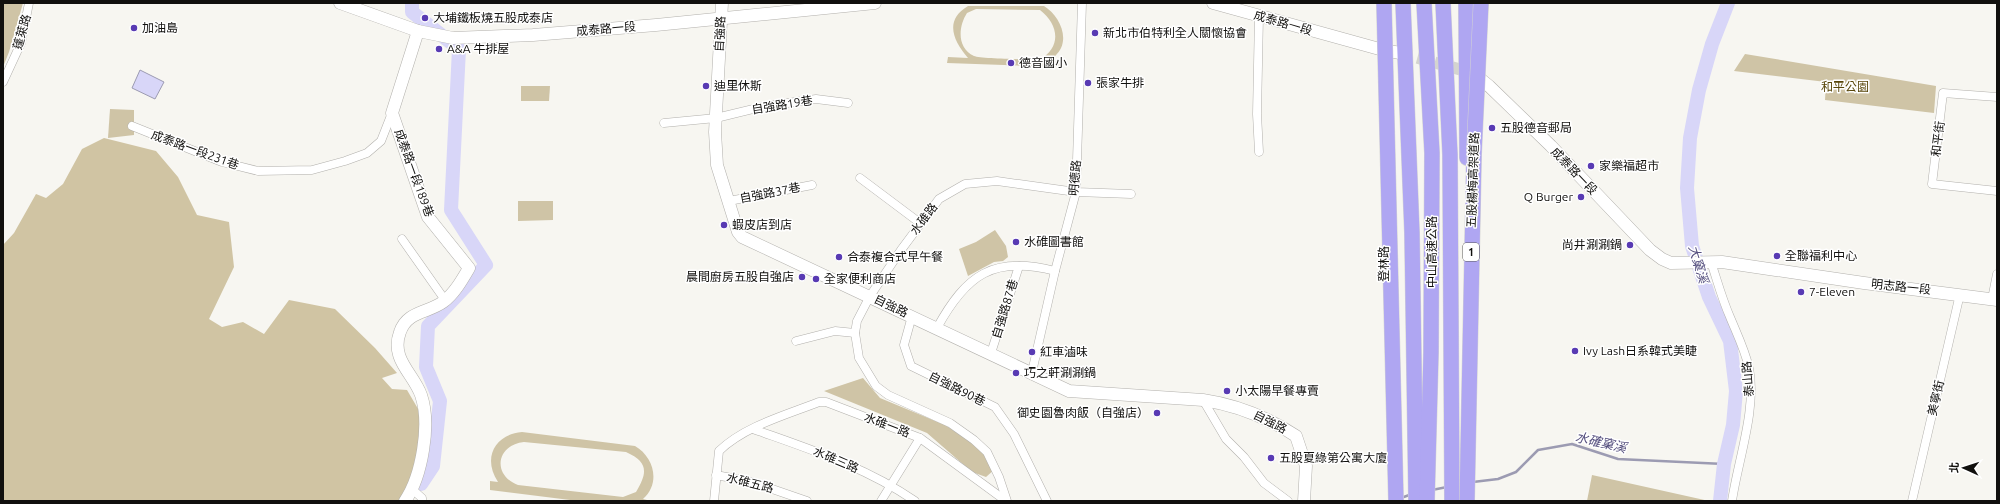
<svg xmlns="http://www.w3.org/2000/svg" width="2000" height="504" viewBox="0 0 2000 504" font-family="Ubuntu,'Noto Sans TC',sans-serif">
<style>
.green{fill:#cfc4a6;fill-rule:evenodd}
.forest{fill:#d0c4a3}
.water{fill:#d8d6f8;stroke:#9c9bb2}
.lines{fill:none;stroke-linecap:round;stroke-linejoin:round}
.stream{stroke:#9c9bb2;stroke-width:2.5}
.river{stroke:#d8d6f8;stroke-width:14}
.secondary-tunnel{stroke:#d4d4cf;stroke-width:12;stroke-dasharray:12 6;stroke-linecap:butt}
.street-casing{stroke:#b2b0ac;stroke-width:9}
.secondary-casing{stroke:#b2b0ac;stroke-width:13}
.highway-casing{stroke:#d4d4d4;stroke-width:16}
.street{stroke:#fff;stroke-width:8}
.secondary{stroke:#fff;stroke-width:12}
.highway{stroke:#afa6f2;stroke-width:15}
.highway-bridge-casing{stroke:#d4d4d4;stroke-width:16;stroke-linecap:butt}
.highway-bridge{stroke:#afa6f2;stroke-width:15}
.poi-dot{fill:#583ab3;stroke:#fff;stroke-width:1.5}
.labels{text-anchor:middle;stroke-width:3;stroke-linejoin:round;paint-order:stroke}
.shield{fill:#fff;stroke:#585856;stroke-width:1}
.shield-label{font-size:11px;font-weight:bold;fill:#11100e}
.poi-label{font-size:12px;fill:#11100e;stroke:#fff;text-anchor:start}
.street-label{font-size:12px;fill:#11100e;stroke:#fff}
.park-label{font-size:12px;fill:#58460a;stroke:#fff}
.water-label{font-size:13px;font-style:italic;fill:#56507f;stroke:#fff}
</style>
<rect width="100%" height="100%" fill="#f7f6f1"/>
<!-- green -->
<g class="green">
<path d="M3,3H23L9,52L3,67Z"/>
<path d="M968,6H1044C1057,14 1068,33 1061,48C1059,53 1053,58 1048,62L1061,61V67L947,63L948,57L968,58C953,41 944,20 968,6ZM976,9L1040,10C1059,25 1062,47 1039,60C1028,59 981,59 974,56C957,48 958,27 967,13Z"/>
<path d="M1745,54L1936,86L1934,113L1825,100L1826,82L1734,71Z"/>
<path d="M521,86H550L549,101H521Z"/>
<path d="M110,109L134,110V135L108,138Z"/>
<path d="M518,201H553V220L518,221Z"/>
<path d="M995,230L1006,246L1008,257L1003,261L994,262L968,276L959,249L976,242Z"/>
<path d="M863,378L880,398L945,425L971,442L985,456L995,469L986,477L972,472L927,433L824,391Z"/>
<path d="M522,432L635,446C654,457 661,483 643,499L651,501H578L490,490V481L498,482C482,458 495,434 522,432ZM524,442L626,452C648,462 648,472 636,492L623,497L518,485C492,475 496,445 524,442Z"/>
<path d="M1592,475L1709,501H1587Z"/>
</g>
<!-- forest -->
<path class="forest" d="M104,138L156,151L178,177L197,215L229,222L234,267L209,319L222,327L243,322L264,334L289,300L335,309L375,348L397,373L382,378L392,389L407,390L424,419L406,501H3V245L14,233L36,194L46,198L63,184L82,149Z"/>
<!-- water -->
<path class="water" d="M140,70L164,82L155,99L132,88Z"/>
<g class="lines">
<!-- stream -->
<g class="stream">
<path d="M1473,482L1498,479L1516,472L1538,450L1572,444L1618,459L1724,464"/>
<path d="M1432,490L1447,487"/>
<path d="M1401,498L1412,494"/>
</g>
<!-- river -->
<g class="river">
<path d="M412,3V12L459,49L451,210L486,265L428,326L426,367L440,401L433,466L421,484"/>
<path d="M1720,501L1724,464L1733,425L1736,391L1730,341L1709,297L1692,246L1687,188L1690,138L1699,90L1712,44L1728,3"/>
</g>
<!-- secondary-tunnel -->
<path class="secondary-tunnel" d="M1400,53L1473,73"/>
<!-- street casing -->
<g class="street-casing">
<g id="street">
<path d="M1259,16L1257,114L1259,152"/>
<path d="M3,82L21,43L29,3"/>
<path d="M1997,97L1943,93L1932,184L1997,191"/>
<path d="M664,123L716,118L766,106L816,99L848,103"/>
<path d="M132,126L222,162L258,171L312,170L345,161L367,153L381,141L392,113"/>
<path d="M860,178L920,223"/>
<path d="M729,201L812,185"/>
<path d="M402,239L445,300"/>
<path d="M1711,262C1717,280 1722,299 1730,317C1737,334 1745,350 1749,368C1757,409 1738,460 1732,501"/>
<path d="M1992,299L1997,274"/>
<path d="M912,316L904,345L911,366L995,407L1014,434L1047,501"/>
<path d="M937,328C966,275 993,255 1055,271"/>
<path d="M796,341L835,331L855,333"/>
<path d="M991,353L1019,266"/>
<path d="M1032,372L1055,271L1076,192L1082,3"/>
<path d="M1203,400L1226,439L1244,457L1264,483L1288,501"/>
<path d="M753,429C809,449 866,467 915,501"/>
<path d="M716,475L752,482L807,501"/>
<path d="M413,490L422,498V501"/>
<path d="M714,501L719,451C745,426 786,415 819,402H826L920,438L1006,501"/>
<path d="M881,501L920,438"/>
<path d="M1007,501L999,477L987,452L974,440L950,423L888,395L876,386L859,358L855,333L857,321L870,296L901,250L939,199L965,184L997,181L1076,192L1131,194"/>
<path d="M1912,501L1960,294"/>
</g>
</g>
<!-- secondary casing -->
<g class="secondary-casing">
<g id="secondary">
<path d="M340,3L418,31L453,38L533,35L656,25L875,3"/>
<path d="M722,3L715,132L717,165L738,232L742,237L1069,391L1203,400C1237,405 1267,417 1296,436L1306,466L1304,501"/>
<path d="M1213,3L1383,50L1400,53"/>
<path d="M1473,73L1489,86L1551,146L1650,250L1662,259L1671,263L1722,262L1864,283L1997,300"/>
<path d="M405,501C422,476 431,424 421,395C413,373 390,359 400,332C407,311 428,313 443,302C454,294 462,280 469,268L428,217L392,113L418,31"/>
</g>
</g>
<!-- highway casing -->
<g class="highway-casing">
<g id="highway">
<path d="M1403,3L1412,233L1416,501"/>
<path d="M1424,3L1432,153L1431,352L1427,501"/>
<path d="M1443,3L1450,155L1452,501"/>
<path d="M1466,3L1467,158"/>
</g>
</g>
<!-- street -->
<use href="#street" class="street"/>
<!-- secondary -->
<use href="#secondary" class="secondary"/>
<!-- highway -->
<use href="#highway" class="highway"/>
<!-- highway-bridge casing -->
<g class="highway-bridge-casing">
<g id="highway-bridge">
<path d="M1384,3L1396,501"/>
<path d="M1467,501L1474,154L1481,3"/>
</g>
</g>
<!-- highway-bridge -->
<use href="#highway-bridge" class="highway-bridge"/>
</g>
<!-- markers -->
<g class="poi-dot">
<circle cx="425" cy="18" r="4"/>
<circle cx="134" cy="28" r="4"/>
<circle cx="1095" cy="33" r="4"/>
<circle cx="439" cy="49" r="4"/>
<circle cx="1011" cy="63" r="4"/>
<circle cx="1088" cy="83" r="4"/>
<circle cx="706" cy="86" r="4"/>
<circle cx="1492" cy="128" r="4"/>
<circle cx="1591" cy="166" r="4"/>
<circle cx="1581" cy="197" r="4"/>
<circle cx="724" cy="225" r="4"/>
<circle cx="1016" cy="242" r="4"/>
<circle cx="1630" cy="245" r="4"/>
<circle cx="1777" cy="256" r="4"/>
<circle cx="839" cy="257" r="4"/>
<circle cx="802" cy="277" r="4"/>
<circle cx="816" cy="279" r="4"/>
<circle cx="1801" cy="292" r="4"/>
<circle cx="1575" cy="351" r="4"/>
<circle cx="1032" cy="352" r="4"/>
<circle cx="1016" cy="373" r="4"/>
<circle cx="1227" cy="391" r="4"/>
<circle cx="1157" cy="413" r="4"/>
<circle cx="1271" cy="458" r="4"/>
</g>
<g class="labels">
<!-- shield labels -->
<rect class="shield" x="1463" y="243" width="16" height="18" rx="3"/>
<g class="shield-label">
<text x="1471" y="256">1</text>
</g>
<!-- poi labels -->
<g class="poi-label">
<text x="433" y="22">大埔鐵板燒五股成泰店</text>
<text x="142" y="32">加油島</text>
<text x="1103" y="37">新北市伯特利全人關懷協會</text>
<text x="447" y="53">A&amp;A 牛排屋</text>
<text x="1019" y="67">德音國小</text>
<text x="1096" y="87">張家牛排</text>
<text x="714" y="90">迪里休斯</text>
<text x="1500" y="132">五股德音郵局</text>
<text x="1599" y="170">家樂福超市</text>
<text x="1573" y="201" text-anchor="end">Q Burger</text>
<text x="732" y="229">蝦皮店到店</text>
<text x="1024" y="246">水碓圖書館</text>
<text x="1622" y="249" text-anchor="end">尚井涮涮鍋</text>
<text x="1785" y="260">全聯福利中心</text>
<text x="847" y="261">合泰複合式早午餐</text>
<text x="794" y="281" text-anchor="end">晨間廚房五股自強店</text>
<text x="824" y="283">全家便利商店</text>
<text x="1809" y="296">7-Eleven</text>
<text x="1583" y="355">Ivy Lash日系韓式美睫</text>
<text x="1040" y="356">紅車滷味</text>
<text x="1024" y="377">巧之軒涮涮鍋</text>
<text x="1235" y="395">小太陽早餐專賣</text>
<text x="1149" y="417" text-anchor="end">御史園魯肉飯（自強店）</text>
<text x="1279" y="462">五股夏綠第公寓大廈</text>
</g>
<!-- street labels -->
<g class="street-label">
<text transform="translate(1283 23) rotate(16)" y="4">成泰路一段</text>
<text transform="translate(606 29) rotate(-5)" y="4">成泰路一段</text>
<text transform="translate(22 32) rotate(-74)" y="4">蓬萊路</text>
<text transform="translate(720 34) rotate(-87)" y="4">自強路</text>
<text transform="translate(782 105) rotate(-9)" y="4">自強路19巷</text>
<text transform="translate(1938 139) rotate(-83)" y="4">和平街</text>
<text transform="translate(195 150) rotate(20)" y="4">成泰路一段231巷</text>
<text transform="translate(1574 171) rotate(46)" y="4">成泰路一段</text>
<text transform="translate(414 173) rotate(70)" y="4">成泰路一段189巷</text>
<text transform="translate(1075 178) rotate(-85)" y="4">明德路</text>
<text transform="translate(1473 180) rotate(-88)" y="4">五股楊梅高架道路</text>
<text transform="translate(770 193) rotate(-11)" y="4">自強路37巷</text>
<text transform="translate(924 219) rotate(-53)" y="4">水碓路</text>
<text transform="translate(1432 252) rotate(-90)" y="4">中山高速公路</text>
<text transform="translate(1384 264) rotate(-90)" y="4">登林路</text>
<text transform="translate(1901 287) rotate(6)" y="4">明志路一段</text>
<text transform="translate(891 306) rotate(26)" y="4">自強路</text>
<text transform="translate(1005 309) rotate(-73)" y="4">自強路87巷</text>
<text transform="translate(1748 379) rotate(-95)" y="4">泰山路</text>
<text transform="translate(957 389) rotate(26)" y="4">自強路90巷</text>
<text transform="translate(1936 398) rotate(-77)" y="4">美寧街</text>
<text transform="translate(1270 422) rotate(27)" y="4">自強路</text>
<text transform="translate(887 425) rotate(21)" y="4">水碓一路</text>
<text transform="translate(836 460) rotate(23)" y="4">水碓三路</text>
<text transform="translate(750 483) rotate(14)" y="4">水碓五路</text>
</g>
<!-- park labels -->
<g class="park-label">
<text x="1845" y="91">和平公園</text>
</g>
<!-- water labels -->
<g class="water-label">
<text transform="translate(1699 264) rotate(73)" y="5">大窠溪</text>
<text transform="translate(1601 442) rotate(13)" y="5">水確窠溪</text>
</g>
</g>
<!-- border -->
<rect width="2000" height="504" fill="none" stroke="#11100e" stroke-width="8"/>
<!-- north arrow -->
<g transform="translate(1964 468) rotate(273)" stroke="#ffffff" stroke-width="3" paint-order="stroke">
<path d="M0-3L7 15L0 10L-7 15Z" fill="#11100e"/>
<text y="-6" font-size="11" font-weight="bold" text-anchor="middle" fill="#11100e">北</text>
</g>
</svg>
